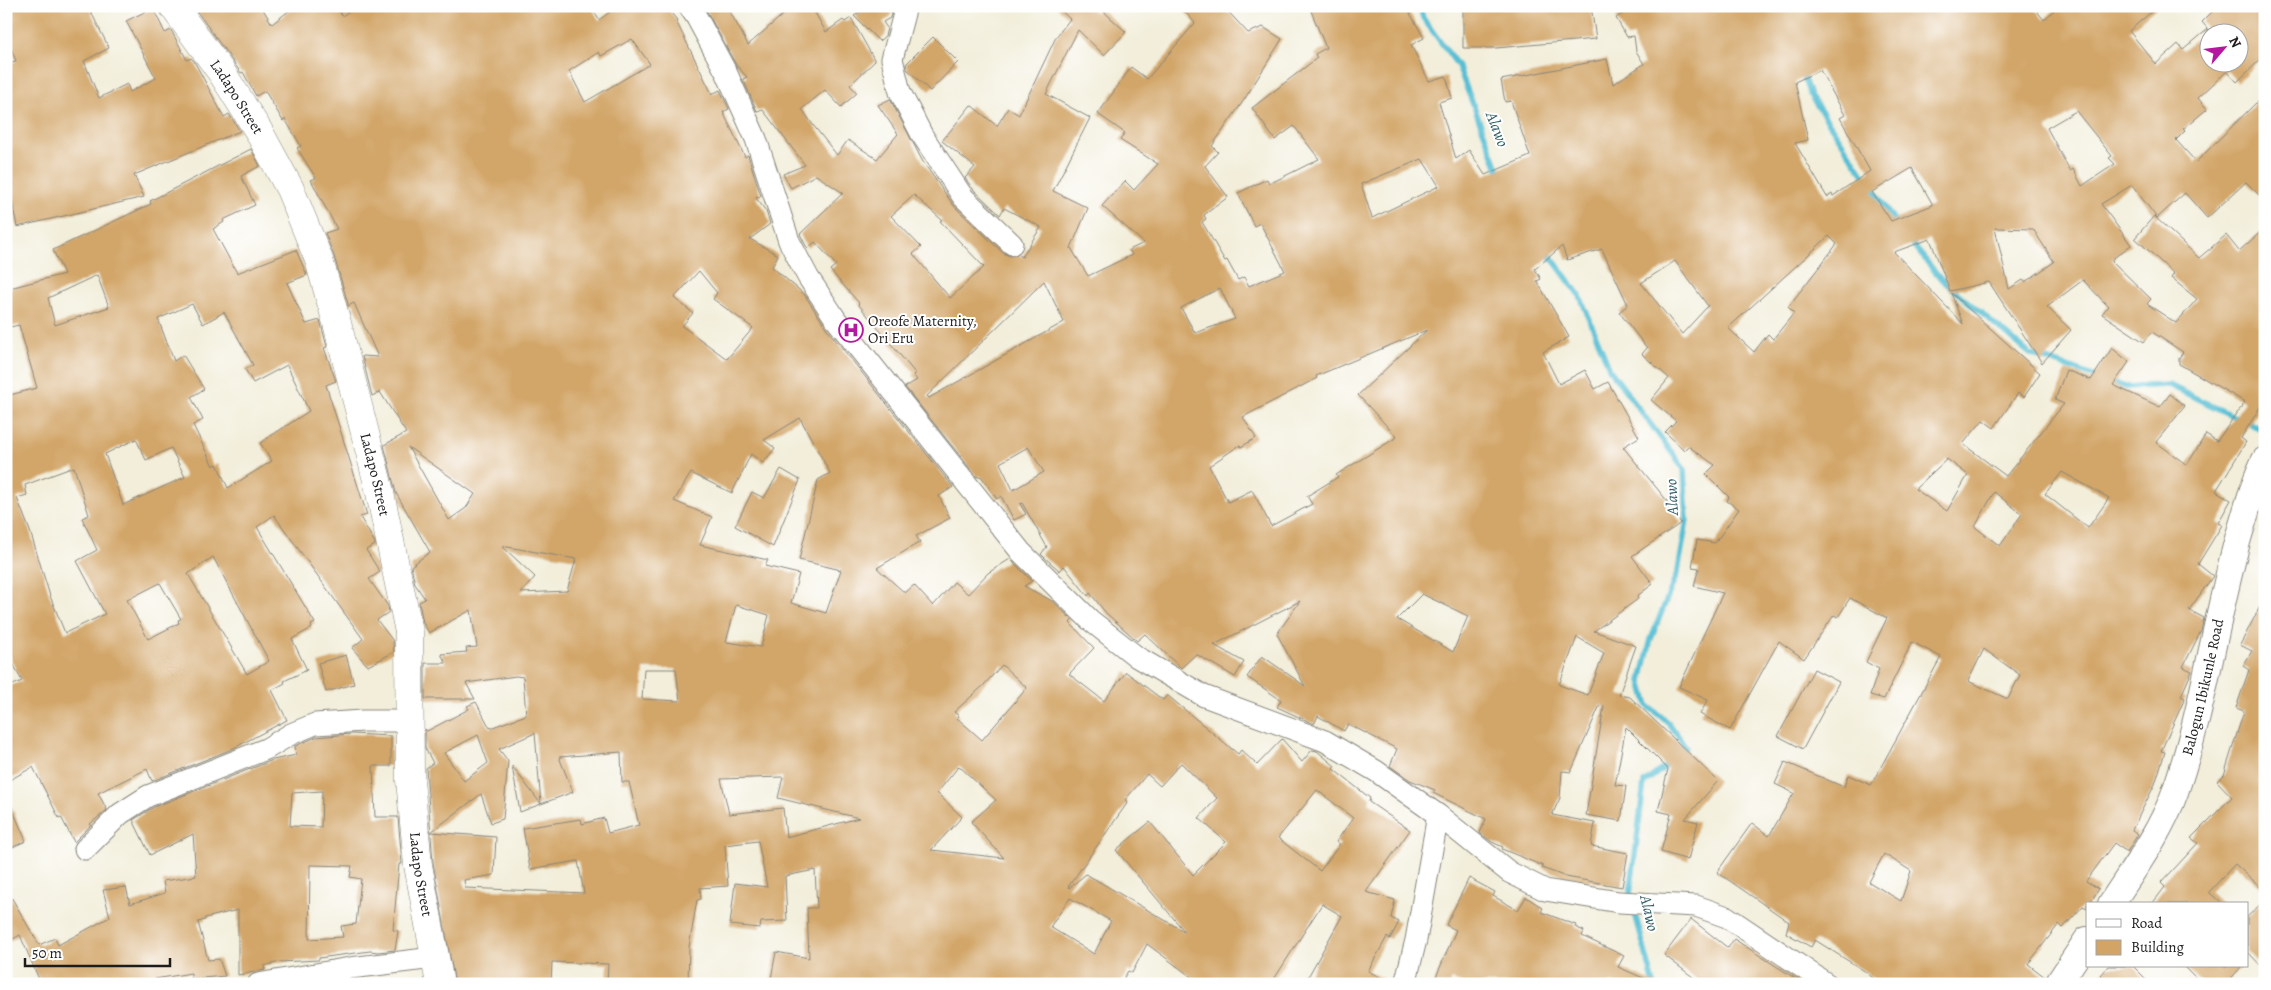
<svg xmlns="http://www.w3.org/2000/svg" width="2271" height="990" viewBox="0 0 2271 990" font-family="Alegreya,serif">
<style>
.lines{fill:none;stroke-linecap:round;stroke-linejoin:round}
.stream{stroke:#57bfd4;stroke-width:5.5}
.building{fill:#d2a567;fill-rule:evenodd}
.minor-casing{stroke:#87857b;stroke-width:23}
.tertiary-casing{stroke:#87857b;stroke-width:28}
.secondary-casing{stroke:#87857b;stroke-width:29}
.minor{stroke:#fff;stroke-width:21}
.tertiary{stroke:#fff;stroke-width:26}
.secondary{stroke:#fff;stroke-width:28}
.labels{text-anchor:middle;stroke-width:4;stroke-linejoin:round;paint-order:stroke}
.street-label{font-size:15px;fill:#1c1c1c;stroke:#fff}
.poi-label{font-size:15px;fill:#1c1c1c;stroke:#fff;text-anchor:start}
.water-label{font-size:16px;font-style:italic;fill:#345d66;stroke:#fff}
</style>
<rect width="100%" height="100%" fill="#fff"/>
<filter id="ink" filterUnits="userSpaceOnUse"><feTurbulence type="fractalNoise" baseFrequency=".02" numOctaves="2"/><feDisplacementMap in="SourceGraphic" scale="10" xChannelSelector="R" yChannelSelector="G"/><feConvolveMatrix kernelMatrix="1 2 1 2 8 2 1 2 1" color-interpolation-filters="sRGB"/></filter>
<filter id="wash" filterUnits="userSpaceOnUse"><feTurbulence type="fractalNoise" baseFrequency=".0096" numOctaves="4" result="noise"/><feDisplacementMap in="SourceGraphic" scale="20" xChannelSelector="R" yChannelSelector="G"/><feGaussianBlur stdDeviation="1.12" result="paint"/><feColorMatrix in="noise" values="0 0 0 0 0 0 0 0 0 0 0 0 0 0 0 0 0 1.4 0 .05"/><feComposite in="paint" operator="in"/></filter>
<g filter="url(#wash)">
<rect width="100%" height="100%" fill="#f2eeda"/>
<g class="lines">
<!-- stream -->
<g class="stream">
<path d="M1420,6L1423,18L1458,66L1501,176"/>
<path d="M1801,71L1810,95L1898,226"/>
<path d="M1908,239L1942,280L2030,354L2099,378"/>
<path d="M1546,250L1580,296L1610,370L1684,469L1687,520L1678,571L1651,639L1641,681L1648,706L1669,723L1686,747L1681,753"/>
<path d="M2108,381L2126,387L2169,385L2235,417L2259,428L2265,427"/>
<path d="M1654,984L1630,895L1644,783L1670,763"/>
</g>
</g>
<g id="blocks">
<!-- building -->
<g class="building">
<path d="M6,6H88L109,48L84,61L99,98L127,84L130,92L156,78L126,21L153,8L165,33L171,30L187,60L191,58L194,61L224,117L229,114L240,131L134,175L144,197L17,227L6,169V146L11,145L6,124V63L16,61L6,36Z"/>
<path d="M193,6H261L272,24L295,6H336L342,16L357,6H591L599,20L618,6H665L677,20L676,21L712,94L720,90L729,109L723,112L745,157L748,155L761,196L756,198L766,211L770,224L750,239L778,255L772,267L804,294L827,329L953,487L939,496L950,518L916,536L920,542L877,568L905,593L914,585L933,606L954,582L968,594L988,573L1010,559L1032,581L1024,586L1054,602L1072,620L1070,623L1094,648L1069,674L1104,701L1126,672L1163,700L1167,695L1238,754L1241,750L1257,765L1282,739L1302,762L1312,750L1317,751L1335,766L1333,769L1370,798L1369,802L1410,830L1366,892L1395,900L1391,918L1399,922L1390,939L1387,937L1368,971L1393,984H1304L1342,916L1322,904L1271,984H1201L1147,944L1132,973L1128,971L1120,984H770L776,952L809,958L807,908H817L815,870L785,876L787,921L761,922L760,928L730,925L735,883L767,887L758,841L725,845L728,886L700,888L701,899L697,900L689,947L688,984H607L608,964L552,962L551,984H455L433,863L426,768L433,763L425,748V729L427,731L469,709L467,706L476,702L490,728L526,715L523,677L516,676L466,683L475,699H425V663H446L441,654L467,652L466,648L477,647L471,610L429,633L423,623L419,602L425,599L415,584L411,566L430,552L396,493L384,445L406,433L380,392L372,396L362,356L378,357L354,303L348,306V304L334,256L325,233L337,229L311,180L316,178L297,148L301,146L285,119L283,121L265,91L256,96L243,72L241,73ZM632,39L650,64L585,102L569,71L599,52L601,56ZM699,271L717,293L713,299L753,328L727,359L682,326L693,313L674,298ZM800,418L830,473L818,480L799,560L841,570L826,613L791,603L799,574L765,566L768,560L700,545L712,517L674,501L691,473L732,493L751,454L763,463L775,448L764,440ZM408,447L475,494L466,508L449,520ZM502,546L576,559L567,591L521,593L535,577ZM736,605L769,615L761,647L726,642ZM1002,665L1027,688L982,740L957,718L959,716L954,712L983,686ZM644,669H676L680,701L642,699ZM535,733L541,804L573,792L559,757L621,752L622,782H629L639,825L608,833L604,818L582,824L581,819L523,828L530,869L578,861L584,893L465,888L464,880L494,875L496,837L431,832L481,794L491,823L503,819L508,761L499,749ZM478,735L488,763L464,781L444,753ZM1181,763L1217,798L1199,818L1226,842L1193,875L1150,822L1116,850L1185,932L1086,874L1069,888L1068,887L1128,802L1125,800L1147,774L1160,786ZM959,766L996,800L971,822L1004,858L931,850L962,817L937,793ZM783,777L778,798L859,818L786,837L783,808L729,814L721,779ZM1317,790L1353,818L1336,842L1340,844L1320,871L1278,838ZM1070,898L1111,921L1094,954L1050,927Z"/>
<path d="M704,6H727L748,45L793,6H811L826,32L843,20L845,22L851,18L875,61L850,85L857,93L841,107L825,90L802,109L813,125L837,155L848,140L877,159L898,134L878,105L890,99L923,162L954,206L1003,253L1010,256L1018,254L1022,257L1041,227L1004,208L1000,215L973,189L965,178L975,167L942,141L971,105L997,126L1008,108L1019,115L1056,37L1070,19L1056,6H1090L1096,12L1100,8L1126,32L1104,55L1078,30L1046,94L1090,118L1053,191L1088,208L1071,248L1088,276L1132,255L1129,250L1144,243L1102,206L1125,181L1134,190L1158,164L1120,140L1125,133L1098,114L1131,67L1147,79L1195,23L1180,6H1223L1248,33L1263,27L1282,39L1244,100L1212,146L1218,152L1205,166L1228,197L1204,215L1206,219L1202,222L1225,261L1227,260L1238,280L1244,277L1249,286L1285,271L1260,223L1254,226L1238,193L1267,179L1269,184L1319,159L1294,126L1275,140L1252,108L1317,58L1315,54L1326,48L1309,6H1406L1424,38L1411,45L1429,81L1446,76L1452,98L1439,102L1456,159L1469,150L1485,175L1530,156L1511,101L1505,102L1501,80L1607,59L1613,84L1644,64L1636,51L1634,36L1627,37L1616,18L1627,11L1624,6H2033L2044,20L2058,6H2158L2129,31L2156,64L2178,44L2183,50L2208,29L2202,22L2218,6H2257L2265,14V55L2237,82L2227,71L2198,98L2207,109L2183,129L2185,131L2176,140L2196,162L2265,94V201L2246,182L2207,218L2185,193L2157,218L2132,185L2101,204L2131,245L2111,260L2151,299L2147,304L2176,323L2197,299L2171,278L2174,274L2135,238L2154,216L2199,258L2226,235L2239,251L2265,228V399L2241,438L2246,442L2216,491L2231,500L2218,523L2222,525L2198,564L2213,576L2189,610L2204,618L2201,631L2183,667L2192,671L2181,696L2185,698L2161,751L2165,752L2155,784L2132,830L2138,834L2127,852L2114,843L2086,881L2099,889L2089,904H2087V908L2083,906L2063,928L2059,924L2028,964L2045,977L2043,984H1880L1866,972L1815,940L1811,947L1786,933L1789,922L1717,872L1752,823L1769,836L1794,793L1775,784L1785,762L1844,787L1848,775L1871,785L1941,657L1912,642L1884,699L1870,695L1879,669L1866,662L1887,618L1850,598L1838,617L1834,615L1804,659L1779,641L1730,730L1700,714L1708,700L1679,687L1723,593L1694,586L1699,568L1692,567L1697,540L1715,543L1739,509L1727,501L1729,497L1706,474L1715,465L1688,446L1684,450L1665,432L1676,421L1651,400L1669,378L1642,354L1647,348L1619,312L1628,305L1602,249L1567,260L1562,246L1535,269L1541,279L1537,281L1569,337L1543,352L1559,384L1585,370L1595,389L1608,382L1639,437L1623,447L1664,497L1681,523L1632,556L1653,584L1637,596L1638,599L1594,631L1636,646L1619,695L1630,697L1718,781L1685,819L1698,822L1688,860L1661,852L1671,814L1658,811L1668,769L1626,727L1615,785L1626,786L1621,821L1586,815L1604,706L1600,705L1571,772L1562,771L1560,798L1552,815L1595,823L1591,846L1628,853L1622,887L1566,877L1542,868L1543,866L1502,849L1503,847L1492,842L1480,833L1486,819L1433,793L1435,790L1410,780L1390,766L1397,749L1348,724L1344,731L1318,716L1314,724L1277,707L1281,700L1247,677L1262,656L1305,686L1277,634L1300,601L1214,645L1244,662L1235,677L1196,654L1181,668L1145,634L1137,641L1135,639L1106,613L1090,593L1088,596L1064,566L1060,571L1044,557L1041,554L1047,547L1022,503L1020,504L1026,514L1014,520L1001,496L997,499L981,476L977,477L905,387L917,380L913,375L915,373L858,304L859,303L830,270L836,265L815,242L808,248L806,246L800,234L843,193L816,175L791,188L783,174L805,165L763,110L757,111L743,79L747,77L736,65ZM2208,29L2212,32H2238V62H2208ZM1820,70L1845,115L1840,118L1870,171L1833,196L1832,194L1827,197L1795,143L1808,140L1795,82ZM2076,111L2112,156L2109,158L2115,164L2082,186L2073,169L2070,171L2047,128ZM1422,159L1439,186L1372,218L1361,184ZM1912,168L1933,205L1891,221L1872,192ZM914,195L942,220L940,221L984,267L950,298L913,254L921,247L891,216ZM1995,228L2033,229L2054,262L2025,282L2023,280L2009,289ZM1829,236L1837,244L1788,307L1794,313L1773,339L1768,334L1754,352L1728,328ZM1930,239L1950,291L1989,282L2042,363L2071,330L2047,307L2083,280L2108,306L2102,314L2144,342L2152,332L2183,352L2179,358V364L2245,402L2217,441L2206,434L2187,465L2156,442L2185,406L2170,394L2160,407L2113,385L2129,362L2112,348L2091,380L2066,370L2055,400L2064,404L2006,476L1963,444L1983,420L1994,428L2018,393L2024,397L2040,373L1951,293L1963,324L1894,252ZM1675,261L1708,306L1682,334L1641,283ZM1044,281L1064,322L929,398L927,396ZM1220,288L1235,319L1195,333L1181,308ZM1427,330L1358,395L1397,437L1336,475L1338,477L1307,496L1312,504L1271,526L1252,490L1228,502L1209,466L1240,445L1241,447L1256,438L1243,417L1317,378L1316,376ZM1028,447L1044,472L1013,490L1000,463ZM1947,459L1968,475L1947,511L1915,489ZM2062,472L2109,498L2088,528L2045,494ZM1994,492L2022,514L2000,546L1975,527ZM1422,594L1468,616L1453,652L1397,619ZM1577,637L1604,653L1588,695L1559,685ZM1984,649L2020,675L2008,699L1968,681ZM1884,854L1911,871L1901,901L1869,882Z"/>
<path d="M868,6H893L890,18L883,22L887,28L885,36L879,41L854,16Z"/>
<path d="M1463,6H1591L1596,39L1496,48H1463Z"/>
<path d="M933,37L958,62L930,91L907,69L906,64Z"/>
<path d="M251,149L260,166L241,176L255,205L223,220L224,222L213,229L237,273L296,250L307,275L287,283L306,324L320,320L327,347L324,348L336,381L326,385L367,515L360,517L375,543V545L366,550L380,572L369,579L388,606L389,612L377,620L393,641L394,652L368,666L352,648L363,639L274,515L257,527L315,623L311,625L312,628L292,639L307,670L284,681L285,683L272,690L287,720L232,749L152,781L147,769L98,793L107,810L90,824L91,825L74,842L61,817L59,818L33,767L6,782V688L22,681L6,650V396L37,388L19,325L10,327L6,315V289L64,274L53,250L151,204L150,201ZM97,275L109,307L55,325L48,298ZM192,304L203,324L224,312L253,365L245,369L253,383L287,365L309,411L260,443L272,461L228,488L217,464L213,466L193,425L203,420L191,397L204,389L183,355L174,361L158,319ZM136,439L146,460L171,448L185,477L123,505L105,454ZM74,467L89,515L82,518L97,550L77,561L105,614L65,633L50,596L30,531L17,498L27,495L25,485ZM213,557L269,661L247,674L188,574ZM160,583L181,619L178,620L179,623L148,639L127,600Z"/>
<path d="M781,469L800,480L773,547L735,526L752,492L764,498Z"/>
<path d="M2265,597V891L2235,864L2209,892L2222,904H2152L2165,887L2161,883L2198,843L2191,838L2232,797L2217,781L2224,775L2244,711L2236,708L2249,670L2243,666L2252,651L2240,645Z"/>
<path d="M346,655L354,684L326,692L318,663Z"/>
<path d="M1814,669L1839,682L1803,749L1778,736Z"/>
<path d="M351,734L391,736V766H373L375,817H398L402,864H399L393,930L398,931L395,950L378,952L370,951L319,958V960L280,962L264,966L265,970L238,975V910L205,918V920L198,922L208,960L219,959L225,976L191,979V973L155,979L156,984H41L20,935L6,943V888L39,945L55,938L58,945L110,917L103,890L126,887L130,904L165,893L163,881L196,876L193,834L150,855L133,820L154,807L273,760L296,755L295,746L316,737ZM322,791L321,827L290,826L292,793ZM310,865L352,866L350,877L361,879L356,924L341,926L343,937L309,939Z"/>
<path d="M512,766L541,804L520,812Z"/>
<path d="M6,794L26,841L6,850Z"/>
<path d="M1469,878L1495,892L1493,896L1518,910L1526,897L1543,908L1541,912L1576,925L1575,927L1584,931L1582,936L1624,956L1618,967L1657,984H1464L1451,980L1449,984H1433L1456,930L1446,925Z"/>
<path d="M2265,900V970L2247,951V917Z"/>
<path d="M1691,919L1728,948L1734,939L1804,984H1702L1664,955Z"/>
<path d="M2108,966H2133L2151,984H2109L2100,975Z"/>
<path d="M2184,966H2242L2226,984H2202Z"/>
</g>
</g>
</g>
<g filter="url(#ink)">
<use href="#blocks" fill-opacity="0" stroke="#87857b" stroke-width="1"/>
<g class="lines">
<!-- minor casing -->
<g class="minor-casing">
<g id="minor">
<path d="M689,6L697,18L727,74L756,139L789,241L808,277L837,321L1021,552L1090,620L1137,657L1204,696L1325,741L1376,771L1438,815L1509,872L1545,890L1619,902L1696,906L1727,917L1827,984"/>
<path d="M906,6L892,59L900,92L922,135L963,197L1012,244"/>
<path d="M85,849L120,814L148,796L266,749L291,734L315,724L363,721H410"/>
<path d="M258,984L350,968L434,958"/>
<path d="M1405,984L1416,940L1438,815"/>
</g>
</g>
<!-- tertiary casing -->
<g class="tertiary-casing">
<g id="tertiary">
<path id="s1" d="M2111,904C2134,868 2161,832 2175,792C2204,709 2215,620 2239,535C2247,510 2253,483 2265,460"/>
<path d="M2058,984L2087,940"/>
</g>
</g>
<!-- secondary casing -->
<g class="secondary-casing">
<g id="secondary">
<path id="s2" d="M173,6L222,73L258,130L290,189L319,260L337,323L379,488L409,632L410,780L418,865L440,984"/>
</g>
</g>
<!-- minor -->
<use href="#minor" class="minor"/>
<!-- tertiary -->
<use href="#tertiary" class="tertiary"/>
<!-- secondary -->
<use href="#secondary" class="secondary"/>
</g>
</g>
<!-- icons -->
<defs>
<g id="hospital-ring" transform="scale(1.25)"><circle r="9.5" fill="#fff" stroke="#b5179e" stroke-width="1.5"/><path d="M-5-5h3v3.5h4V-5h3V5h-3V1.5h-4V5h-3Z" fill="#b5179e"/></g>
</defs>
<g fill-rule="evenodd">
<use href="#hospital-ring" x="851" y="330"/>
</g>
<g class="labels">
<!-- street labels -->
<g class="street-label">
<text dy="5" stroke="none"><textPath href="#s2" startOffset="111">Ladapo Street</textPath></text>
<text dy="5" stroke="none"><textPath href="#s2" startOffset="516">Ladapo Street</textPath></text>
<text dy="5" stroke="none"><textPath href="#s1" startOffset="238">Balogun Ibikunle Road</textPath></text>
<text dy="5" stroke="none"><textPath href="#s2" startOffset="920">Ladapo Street</textPath></text>
</g>
<!-- poi labels -->
<g class="poi-label">
<text x="868" y="326">Oreofe Maternity,<tspan x="868" dy="17">Ori Eru</tspan></text>
</g>
<!-- water labels -->
<g class="water-label">
<text transform="translate(1498 129) rotate(69)" y="6">Alawo</text>
<text transform="translate(1671 497) rotate(-93)" y="6">Alawo</text>
<text transform="translate(1650 913) rotate(77)" y="6">Alawo</text>
</g>
</g>
<!-- margin -->
<rect width="2271" height="990" fill="none" stroke="#fff" stroke-width="25"/>
<!-- legend -->
<rect x="2086" y="902" width="162" height="65" fill="#ffffff" stroke="#a4a4a4"/>
<rect x="2096" y="919" width="25" height="8" fill="#ffffff" stroke="#a4a4a4"/>
<text x="2131" y="928" font-size="15" fill="#1c1c1c">Road</text>
<rect x="2096" y="940" width="25" height="15" fill="#d2a567" stroke="#a4a4a4"/>
<text x="2131" y="952" font-size="15" fill="#1c1c1c">Building</text>
<!-- north arrow -->
<g transform="translate(2224 48) rotate(62)"><circle r="24" fill="#ffffff" stroke="#a4a4a4"/>
<path d="M0-4L9 19L0 12L-9 19Z" fill="#b5179e"/>
<text y="-8" font-size="14" font-weight="bold" text-anchor="middle" fill="#1c1c1c">N</text>
</g>
<!-- scale -->
<path d="M25 958v8h145v-8" fill="none" stroke="#1c1c1c" stroke-width="2.5"/>
<text x="32" y="958" font-size="15" fill="#1c1c1c" stroke="#ffffff" stroke-width="4" paint-order="stroke">50 m</text>
</svg>
